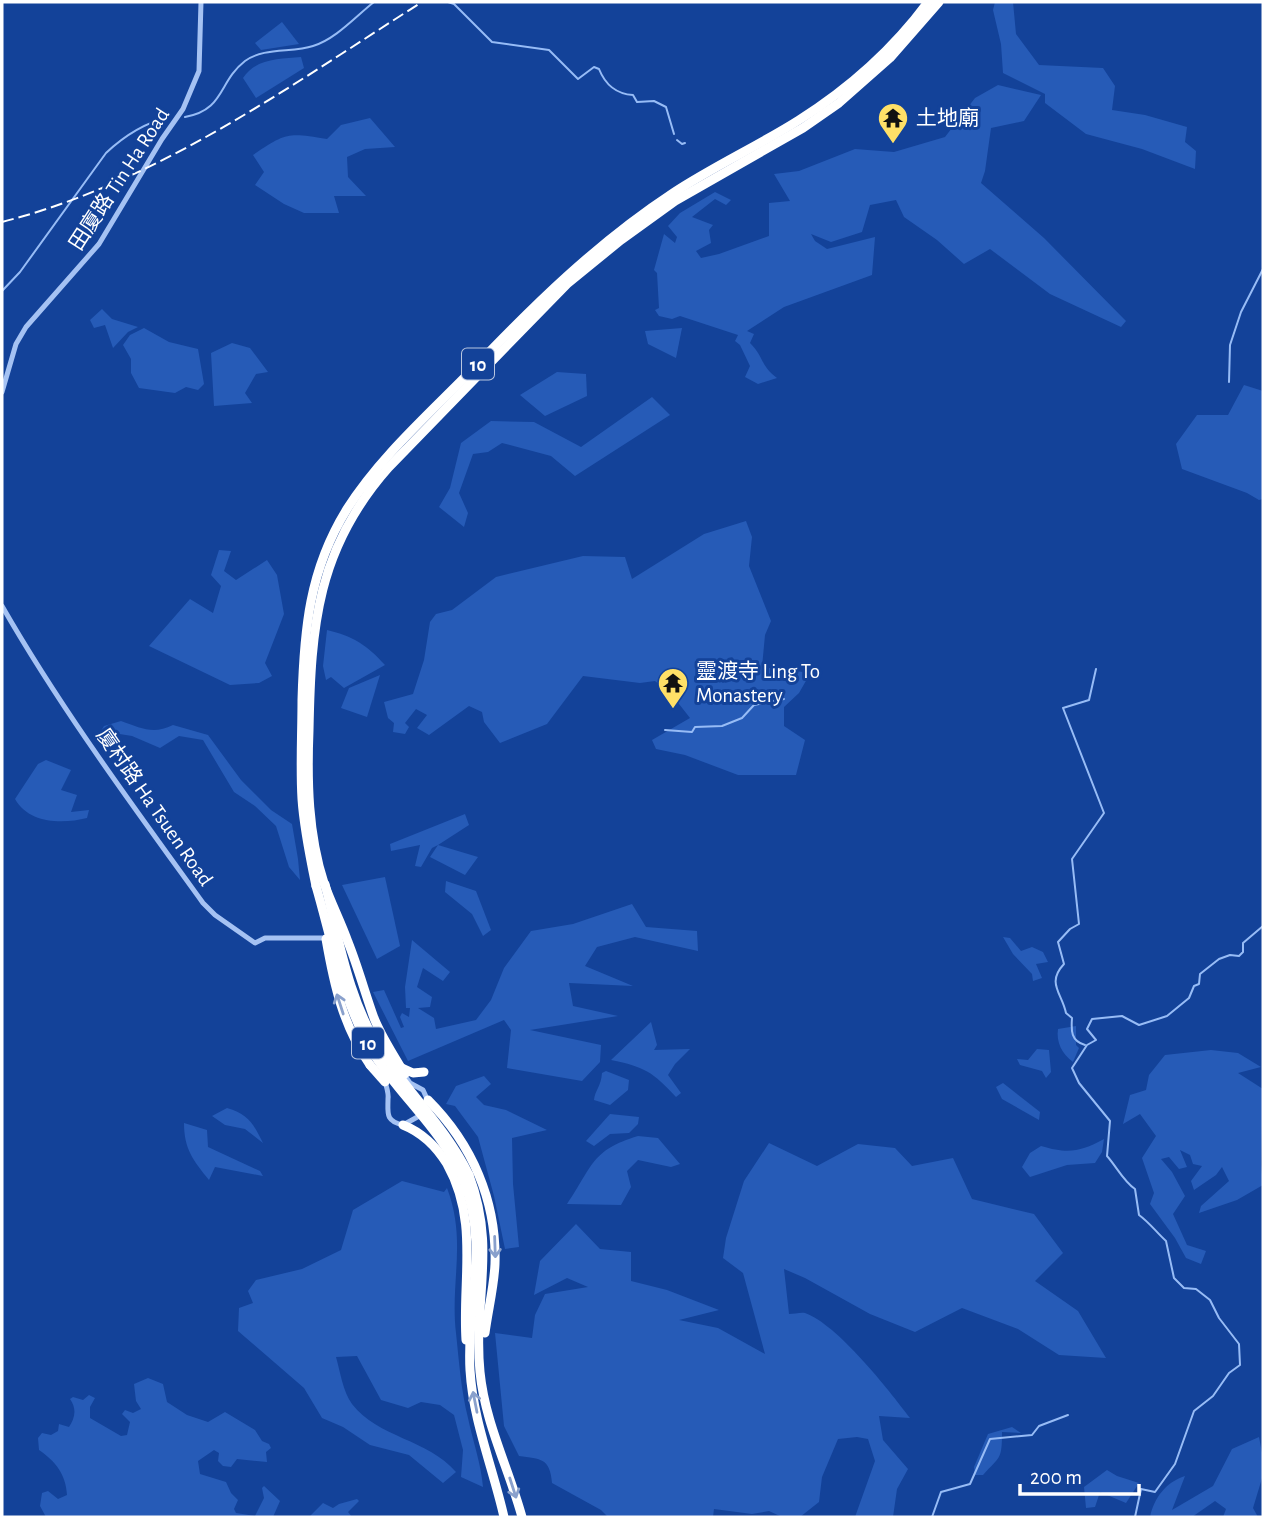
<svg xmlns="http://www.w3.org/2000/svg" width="1265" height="1519" viewBox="0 0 1265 1519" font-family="'Alegreya Sans','Noto Sans SC',sans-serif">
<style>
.green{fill:#265bb7}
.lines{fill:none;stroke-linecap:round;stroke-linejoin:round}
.stream{stroke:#97bcf6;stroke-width:2}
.minor{stroke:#a5c2f3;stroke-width:5}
.highway{stroke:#fff;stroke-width:9}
.rail{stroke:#fff;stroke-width:2;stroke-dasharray:12 5;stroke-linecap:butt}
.highway-bridge{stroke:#fff;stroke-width:9}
.oneway{stroke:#89a0cc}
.labels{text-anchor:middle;stroke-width:6;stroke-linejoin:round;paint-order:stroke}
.shield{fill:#134299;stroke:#b8c6e0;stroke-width:2}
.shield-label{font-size:19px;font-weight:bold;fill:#fff}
.poi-label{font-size:21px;fill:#fff;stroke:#134299;text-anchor:start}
.street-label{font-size:21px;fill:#fff;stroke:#134299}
</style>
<rect width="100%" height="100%" fill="#134299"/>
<!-- green -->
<g class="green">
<path d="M995,2H1013L1016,34L1039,65L1103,68L1115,86L1112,110L1145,115L1187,127L1185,142L1196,151L1195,169L1142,149L1086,134L1045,103V94L1003,73L1001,44L993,10Z"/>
<path d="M282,22L299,44L261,50L255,43Z"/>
<path d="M301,57L304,68L256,98L243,78C256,58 280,59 301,57Z"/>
<path d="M998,85L1041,95L1024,121L991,128L985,171L981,183L1044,238L1126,321L1121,327L1050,294L990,249L964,264L937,240L904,217L896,200L870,205L862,232L831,242L811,234L815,241L827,249L875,237L872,275L784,307L747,331L754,334L750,343C764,357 760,365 777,378L758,384L745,377L750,366L740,345L735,341L738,335L680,316L672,319L659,316L655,310L659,308L657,273L654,270L664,234L675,243L677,237L668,226L680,213L715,192L731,200L726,205L715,199L692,217L713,225L709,230L711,243L696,251L701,258L719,254L769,236V203L790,201L774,174L799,171L855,149L894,152L945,137L975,98Z"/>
<path d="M370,118L395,147L365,149L347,157L348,177L366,196H334L339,213H304L284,204L255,185L264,172L253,155C287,132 288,133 327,139L341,125Z"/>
<path d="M102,309L112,319L138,327L128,332L113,348L105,325L94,328L90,320Z"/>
<path d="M144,328L169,342L198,349L204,384L198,390L186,387L175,393L139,388L131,373V359L123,345L130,335Z"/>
<path d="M682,328L676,358L648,344L645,331Z"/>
<path d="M232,343L250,348L268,372L256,374L245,393L252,403L214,406L211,353Z"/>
<path d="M557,372L586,374L587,396L545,416L520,395Z"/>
<path d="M1244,385L1263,391V499L1259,500L1247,493L1182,469L1176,444L1197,415H1228Z"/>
<path d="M652,397L670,415L575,476L551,456L502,443L488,452L473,454L459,493L468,513L464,527L439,507L450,488L461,443L491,421L534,422L581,447Z"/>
<path d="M746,521L752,537L749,566L771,621L765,635L762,667L803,672L807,679L799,693L784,707V726L805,740L796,775H738L685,755L656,749L652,740L690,718L672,695L655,681L640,683L583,676L547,724L500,743L484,722L482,712L469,706L429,735L417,728L427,715L416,709L405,723L409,727L405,734L393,732L394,723L388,718L384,702L413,694L424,660L430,622L436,614L452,610L496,577L583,556L625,557L632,579L704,534Z"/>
<path d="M219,550L231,551L224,571L236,580L267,560L277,575L284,614L265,663L272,676L259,683L230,685L149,646L190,599L213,613L221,586L211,575Z"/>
<path d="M327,630C353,636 367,645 385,665L344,688L331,677L326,680L323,666Z"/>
<path d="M380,675L367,717L341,708L349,688Z"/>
<path d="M121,721C141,728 153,735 173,725L208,735L241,780L271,810L292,824L298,859L300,880L289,867L276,826L255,806L234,792L203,740L179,736L160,748L132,736L101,731L104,726Z"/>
<path d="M46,760L71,770L61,790L77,795L71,812L89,810L87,818C63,824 29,824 15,799L38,764Z"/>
<path d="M465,814L469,825L438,845L478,857L465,875L430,857L438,845L432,848L421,867L415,866L420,845L391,851L390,844Z"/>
<path d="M385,877L400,946L377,959L342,885Z"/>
<path d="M446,881L476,891L491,930L483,936L472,914L445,892Z"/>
<path d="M632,904L646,927L697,931L698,951L635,937L597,947L585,966L633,986L569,983L573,1006L618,1016L530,1030L601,1045L600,1062L582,1081L507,1068L511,1030L504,1020L408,1061L373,992L384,990L401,1028L404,1027L400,1017L402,1013L409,1017L410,1008H406L405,987L412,940L450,972L443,981L423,968L417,987L432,997L430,1007L418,1008L434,1018L436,1029L476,1020L491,1000L504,968L531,931L573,924Z"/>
<path d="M1003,937L1010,938L1021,951L1032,947L1043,952L1048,962L1036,964L1042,978L1033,981L1032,974L1013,954Z"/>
<path d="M651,1022L657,1045L654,1050L690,1049L675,1064L668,1075L681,1093L676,1097C653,1072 645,1067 611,1060Z"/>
<path d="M1076,1026V1045L1079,1048L1073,1062C1062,1054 1056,1042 1058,1029Z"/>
<path d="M1037,1049L1049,1050L1051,1072L1046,1078L1042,1071L1020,1065L1017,1059L1028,1060Z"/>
<path d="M1211,1050L1238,1053L1261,1067L1238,1073L1263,1089L1261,1164L1263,1185L1237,1200L1199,1213L1201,1206L1229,1181L1222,1167L1216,1175L1194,1190L1191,1181L1202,1166L1193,1164L1190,1155L1180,1150L1187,1167L1179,1169L1169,1157L1161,1159L1172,1172L1185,1196L1173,1214L1187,1245L1206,1251L1201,1264L1186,1258L1175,1238L1150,1204L1154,1193L1142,1158L1156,1136L1140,1114L1123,1124L1130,1095L1146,1090L1149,1075L1165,1055Z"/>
<path d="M606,1071L629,1080L628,1090L610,1105L594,1100C595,1090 601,1087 602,1073Z"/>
<path d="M484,1076L491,1084L476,1097L484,1105L506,1110L547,1130L512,1138L513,1184L519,1247L505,1249L494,1196L478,1137L455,1106L446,1104L456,1086Z"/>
<path d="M1003,1083L1040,1112L1039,1120L1002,1099L996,1087Z"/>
<path d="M227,1108C248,1114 253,1123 263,1143L245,1129L225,1125L212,1116Z"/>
<path d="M610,1114L639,1117L638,1124L629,1133L610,1134L594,1146L586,1141Z"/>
<path d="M184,1123L207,1130L208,1147L260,1171L263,1176L215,1167L209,1180C193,1160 184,1149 184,1123Z"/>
<path d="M638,1136L658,1138L680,1164L671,1167L638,1160L627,1171L631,1187L621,1205L567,1204C593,1166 591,1150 638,1136Z"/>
<path d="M1104,1139L1102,1152L1095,1163L1067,1165L1030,1177L1022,1167L1030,1153L1041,1146C1068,1154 1080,1152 1104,1139Z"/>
<path d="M769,1143L817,1166L858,1144L895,1148L912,1166L953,1158L972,1199L1034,1214L1063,1253L1035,1281L1078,1311L1106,1358L1059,1355L1018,1329L962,1308L915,1332L870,1314L805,1278L784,1269L789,1314C794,1314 801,1312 805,1313C837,1324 889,1390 910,1418L879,1416L883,1440L908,1469L897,1489L893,1517H855L875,1461L868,1439L857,1437L838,1439L822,1477L819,1502L800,1517H782L769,1511L752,1514L714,1509L713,1517H608L601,1510L552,1483C550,1458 541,1459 519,1456L504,1426L495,1333L532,1338L535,1315L545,1294L588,1287L567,1278L534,1295L540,1261L576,1224L600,1249L631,1252V1281L667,1290L719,1310L679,1320L718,1328L765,1354L743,1273L723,1258L726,1238L744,1181Z"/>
<path d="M402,1181L444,1192L447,1188C467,1241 450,1281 456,1333C459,1361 461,1390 468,1418C473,1442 481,1463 483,1487L461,1477L463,1450L454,1415L440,1405L421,1402L408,1408L381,1400L357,1356L336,1357C340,1371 343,1392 352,1404C378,1438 428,1439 456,1472L443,1483L409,1455L370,1445L343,1427L322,1418L304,1388L238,1331L239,1308L253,1303L248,1291L256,1280L302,1269L341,1250L353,1210Z"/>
<path d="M148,1378L163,1384L167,1402L187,1415L208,1422L225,1412L255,1430L262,1441L269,1444L271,1448L266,1452L267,1462L237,1459L231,1467L223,1466L218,1461L219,1453L214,1450L198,1461L200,1474L226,1482L231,1493L238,1500L234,1509L236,1513L255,1516L264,1498L262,1488L264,1486L280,1501L273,1517H46L40,1506L42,1493L48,1491L58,1499L67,1495C66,1474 55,1461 39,1450L38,1438L42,1433L51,1435L58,1431L59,1424L69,1427C75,1418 77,1409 70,1399L73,1397L83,1400L89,1395L95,1398L90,1407V1418L121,1436L127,1435L130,1422L122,1414L125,1410L133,1413L141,1409L136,1401L134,1384Z"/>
<path d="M1012,1427L1021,1433L1002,1432C1002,1460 1000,1456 983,1475H975L974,1467L988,1434Z"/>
<path d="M1259,1437L1263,1458V1475L1253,1508L1258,1517H1223L1226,1509L1215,1501L1192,1517H1150C1154,1498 1166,1482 1185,1476L1172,1510L1213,1486L1232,1449Z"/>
<path d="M1107,1470L1117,1476L1139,1483L1126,1503L1100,1492L1095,1507L1086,1508L1084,1487Z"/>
<path d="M357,1499L359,1501L348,1512L352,1517H309L323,1503L333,1508L339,1504Z"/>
</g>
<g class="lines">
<!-- stream -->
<g class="stream">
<path d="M448,2L454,4L492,42L549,50L578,79L594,67L599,69C605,84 616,94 633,95L637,102L654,101L666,107L674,134"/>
<path d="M185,117C225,110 218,82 245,61C264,47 292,53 313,46C336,39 356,16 374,2"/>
<path d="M677,140L682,144L685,143"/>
<path d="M2,291L20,272L106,153C124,136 144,123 169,117"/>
<path d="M2,366V371"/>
<path d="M1229,382L1230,345L1241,312L1263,269"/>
<path d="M665,730L692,732L695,727L722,726L742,718L754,705L784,699"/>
<path d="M1085,1045C1071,1041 1071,1031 1072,1018L1066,1013C1062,993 1046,983 1064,964L1058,942L1070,929L1079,924L1072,859L1104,813L1063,708L1089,700L1096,669"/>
<path d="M932,1517L941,1492L970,1484L990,1439L1032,1435L1039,1426L1068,1415"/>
<path d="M1135,1517L1141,1489L1155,1492L1175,1464L1194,1411L1213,1396L1229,1373L1240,1365L1239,1344L1219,1318L1210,1300L1196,1289L1184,1288L1174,1278L1166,1241C1156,1232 1150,1223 1139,1215L1135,1189C1124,1182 1116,1166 1107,1156L1110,1121L1079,1083L1072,1068L1087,1045L1096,1040L1087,1029L1092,1019L1122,1016L1139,1025L1167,1016L1189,998L1194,986L1199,984L1200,974L1219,959L1230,955L1239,956L1243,952V943L1263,926"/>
</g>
<!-- minor -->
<g class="minor">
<path d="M2,392L16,344L26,327L99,244L162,139L183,109L199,71L201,2"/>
<path d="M2,606C61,709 133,806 203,903L215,915L255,943L265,938H327"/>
<path d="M403,1073L410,1083L423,1090L428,1101"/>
<path d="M385,1081C386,1086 389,1093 388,1099C388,1113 385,1121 403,1125L421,1115"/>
</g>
<!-- highway -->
<g class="highway">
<path d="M316,886C310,857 304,829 302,799C300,766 302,733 302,700C304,630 309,570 347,509C380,457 429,414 472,370C534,305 597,243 673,193C714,166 758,146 799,120C848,89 894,48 928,2"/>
<path d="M370,1065L385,1082"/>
<path d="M402,1068L413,1073L424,1072"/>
<path d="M405,1074C394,1056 382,1038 374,1018C365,993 358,967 348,942C341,922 331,903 324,883C308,834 307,781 309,730C311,626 317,548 389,467L567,284L621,240L675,201L803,128L839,103L890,58L939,2"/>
<path d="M428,1100C472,1144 497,1201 495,1264C494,1287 488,1310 485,1333"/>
<path d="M403,1125C423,1133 436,1146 447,1164C479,1221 462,1279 466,1340"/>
<path d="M469,1175C497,1249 473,1300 480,1372C485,1423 509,1469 522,1517"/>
<path d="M463,1179C490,1248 466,1301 470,1370C473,1421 493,1468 504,1517"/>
</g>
<!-- rail -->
<path class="rail" d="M2,222C158,182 288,87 422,2"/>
<!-- highway-bridge -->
<g class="highway-bridge">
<path d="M325,884C339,940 349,1003 382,1052C410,1095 446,1128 469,1175"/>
<path d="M316,886C332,941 343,1003 373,1053C401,1097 442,1130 463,1179"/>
<path d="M326,939C334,985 343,1026 370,1065"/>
</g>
</g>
<!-- one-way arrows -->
<defs><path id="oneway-shaft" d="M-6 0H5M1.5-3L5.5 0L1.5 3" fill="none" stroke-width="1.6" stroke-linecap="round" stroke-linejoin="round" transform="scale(1.75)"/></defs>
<g class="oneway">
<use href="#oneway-shaft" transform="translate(340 1004) rotate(-108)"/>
<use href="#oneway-shaft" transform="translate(495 1247) rotate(88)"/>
<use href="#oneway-shaft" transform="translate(475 1402) rotate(-101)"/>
<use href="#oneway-shaft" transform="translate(513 1488) rotate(72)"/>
</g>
<!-- icons -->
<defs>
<g id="temple-pin" transform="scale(1.575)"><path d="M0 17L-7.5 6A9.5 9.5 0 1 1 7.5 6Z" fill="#ffe067" stroke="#134299"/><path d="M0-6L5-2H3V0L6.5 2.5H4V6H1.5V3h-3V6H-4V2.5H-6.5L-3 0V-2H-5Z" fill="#111"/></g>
</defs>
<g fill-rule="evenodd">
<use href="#temple-pin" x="893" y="118"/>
<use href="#temple-pin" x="673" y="683"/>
</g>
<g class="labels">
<!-- shield labels -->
<g class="shield">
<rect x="462" y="348.5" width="32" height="31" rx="5"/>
<rect x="352" y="1027.5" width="32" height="31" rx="5"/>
</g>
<g class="shield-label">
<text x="478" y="371">10</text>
<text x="368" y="1050">10</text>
</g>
<!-- poi labels -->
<g class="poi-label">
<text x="916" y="125">土地廟</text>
<text x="696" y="678">靈渡寺 Ling To<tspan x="696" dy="24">Monastery</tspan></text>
</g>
<!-- street labels -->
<g class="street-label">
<text transform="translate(119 179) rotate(-57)" y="7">田廈路 Tin Ha Road</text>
<text transform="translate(155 807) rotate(55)" y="7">廈村路 Ha Tsuen Road</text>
</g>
</g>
<!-- border -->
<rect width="1265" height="1519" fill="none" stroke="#ffffff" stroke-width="7"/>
<!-- scale -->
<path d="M1020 1484v10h119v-10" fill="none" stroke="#ffffff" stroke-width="3.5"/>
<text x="1030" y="1484" font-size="21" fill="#ffffff" stroke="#134299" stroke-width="5" paint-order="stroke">200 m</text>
</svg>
